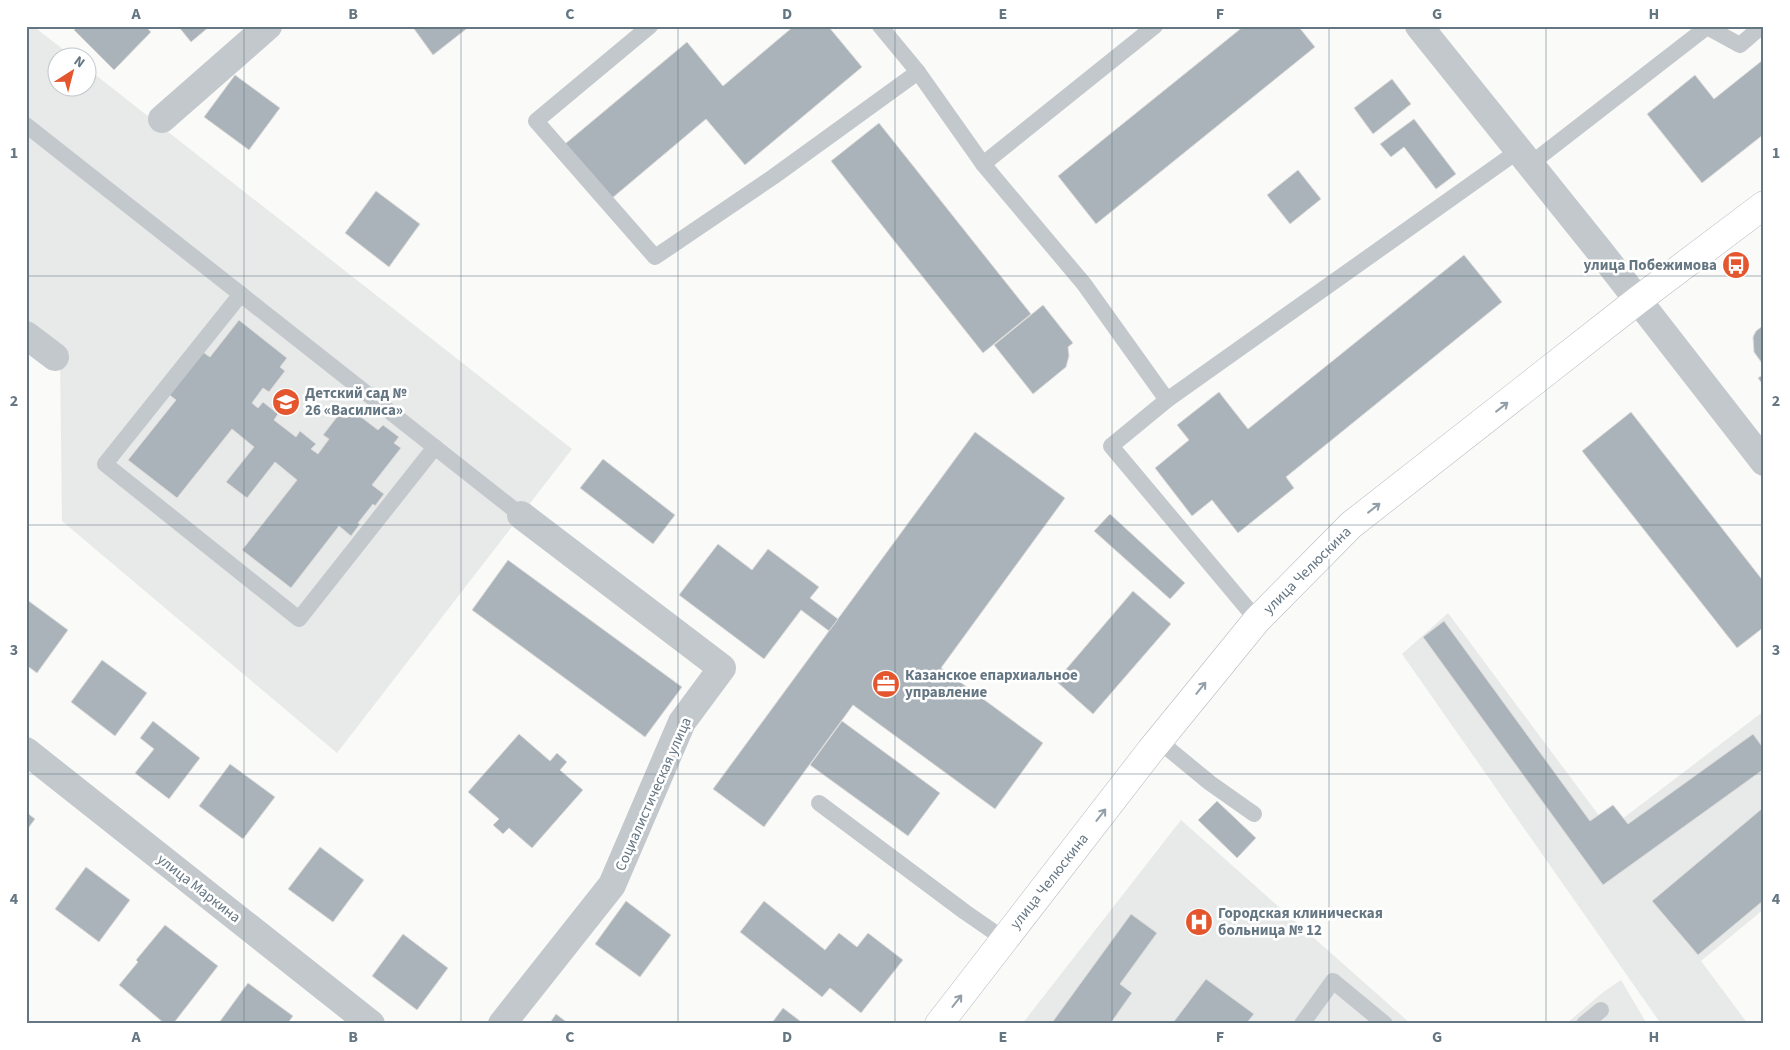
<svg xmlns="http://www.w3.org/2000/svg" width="1790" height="1050" viewBox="0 0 1790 1050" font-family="'Source Sans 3',sans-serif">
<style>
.built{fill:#e8e9e9}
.building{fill:#aab3b9;stroke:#dcdcda}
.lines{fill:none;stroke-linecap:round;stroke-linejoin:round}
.secondary-casing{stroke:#b3babf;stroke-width:29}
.service{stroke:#c3c8cc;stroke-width:16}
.minor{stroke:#c3c8cc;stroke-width:28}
.tertiary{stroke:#c3c8cc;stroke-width:28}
.secondary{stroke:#fff;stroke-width:28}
.oneway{stroke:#939fa8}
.grid{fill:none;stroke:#657683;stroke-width:1;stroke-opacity:0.55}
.labels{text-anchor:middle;stroke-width:5;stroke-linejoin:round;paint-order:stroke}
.poi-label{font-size:15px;font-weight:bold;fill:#657683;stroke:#fff;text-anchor:start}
.street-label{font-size:15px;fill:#657683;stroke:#fff}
.neatline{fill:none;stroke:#657683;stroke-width:2}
.grid-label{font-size:16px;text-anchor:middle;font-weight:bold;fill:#657683}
</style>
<rect width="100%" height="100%" fill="#fafaf8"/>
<!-- built -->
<g class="built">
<path d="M26,26H33L73,57L58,58V88H88V69L572,449L337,753L62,521L60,355L26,328Z"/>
<path d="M1448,613L1609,829L1764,711V909L1701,961L1748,1024H1661L1402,654Z"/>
<path d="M1181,820L1411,1024H1022Z"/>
<path d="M1621,980L1647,1024H1566L1602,993Z"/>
</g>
<!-- building -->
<g class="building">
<path d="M78,26H145L151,32L114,70L74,30Z"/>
<path d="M178,26H210L191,42Z"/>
<path d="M412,26H470L433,55Z"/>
<path d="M794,26H828L862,67L745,165L706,119L611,199L565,144L687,42L723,86Z"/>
<path d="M1244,26H1298L1315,47L1096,224L1058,176Z"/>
<path d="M1764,59V134L1702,183L1647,114L1695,75L1714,99Z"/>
<path d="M235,75L280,108L249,150L204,117Z"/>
<path d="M1392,79L1411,104L1373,134L1354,108Z"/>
<path d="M1414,119L1456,174L1436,189L1404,147L1391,157L1380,144Z"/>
<path d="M879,123L1031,314L983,353L831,161Z"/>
<path d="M1298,170L1321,199L1290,224L1267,195Z"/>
<path d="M376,191L420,224L389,267L345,233Z"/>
<path d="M1464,255L1502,302L1286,477L1294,488L1238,533L1212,500L1192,516L1155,468L1189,440L1177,425L1219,392L1248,429Z"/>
<path d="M1043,305L1073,343L1068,347L1069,356L1066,367L1033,394L994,345Z"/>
<path d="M239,320L287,358L280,367L285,371L269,392L263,388L252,403L258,408L263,402L278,414L274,420L296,437L300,431L316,444L311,449L318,454L329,439L323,435L340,413L346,418L352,410L378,430L383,425L399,437L394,443L401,448L372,485L384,494L375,506L373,504L358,523L360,524L351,536L339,526L291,588L242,550L297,480L275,462L247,498L226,482L254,447L232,429L177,498L128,460L176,400L163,390L197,348L210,357Z"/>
<path d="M1764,325V366L1754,352L1753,337L1756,331Z"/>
<path d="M1764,374V386L1758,378Z"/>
<path d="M1631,412L1764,582V627L1737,648L1582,451Z"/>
<path d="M975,432L1065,498L941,668L1043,743L995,809L853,705L764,827L713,789Z"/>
<path d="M603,459L675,515L653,544L580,488Z"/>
<path d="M1110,514L1185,583L1170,599L1094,531Z"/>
<path d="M718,544L752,570L768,549L819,587L810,598L838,619L829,631L801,610L764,659L679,595Z"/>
<path d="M508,560L682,687L645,737L472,610Z"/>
<path d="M1133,591L1171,624L1093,714L1056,681Z"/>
<path d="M26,599L68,630L37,673L26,665Z"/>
<path d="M1444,621L1590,821L1613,805L1628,824L1753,734L1764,749V769L1603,885L1423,637Z"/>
<path d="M102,660L147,693L115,736L71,702Z"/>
<path d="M153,721L200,758L169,799L135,773L154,749L140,738Z"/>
<path d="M842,721L940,793L908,836L810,765Z"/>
<path d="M519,734L550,761L557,753L567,762L560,770L583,790L532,848L509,828L503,834L493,825L499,819L468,792Z"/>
<path d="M230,764L275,797L243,839L199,806Z"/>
<path d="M1217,801L1256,838L1237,858L1198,820Z"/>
<path d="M1764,807V900L1698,955L1652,901Z"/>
<path d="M26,812L35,819L26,831Z"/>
<path d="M320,847L364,880L333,922L288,889Z"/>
<path d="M86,867L130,900L99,942L55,909Z"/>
<path d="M626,901L671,935L640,977L595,944Z"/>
<path d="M764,901L825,950L839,933L857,947L868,933L903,960L861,1013L830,988L822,997L740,932Z"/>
<path d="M1131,914L1157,933L1120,984L1132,993L1110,1024H1051Z"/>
<path d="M165,925L218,966L173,1024H165L119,985L138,962L136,960Z"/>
<path d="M403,934L448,968L417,1010L372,976Z"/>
<path d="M1206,979L1254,1014L1246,1024H1172Z"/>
<path d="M248,983L293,1016L287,1024H218Z"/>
<path d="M783,1008L804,1024H771Z"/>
<path d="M556,1014L569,1024H549Z"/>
</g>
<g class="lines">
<!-- secondary casing -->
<g class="secondary-casing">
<path id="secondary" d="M939,1024L1151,750L1257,620L1351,525L1638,300L1764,205"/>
</g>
<!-- service -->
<g class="service">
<path d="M650,26L536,121L655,257L773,177L918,72"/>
<path d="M880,26L918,72L983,164L1084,284L1167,400"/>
<path d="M1707,27L1740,45L1762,26"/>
<path d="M26,125L521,515"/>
<path d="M983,164L1155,26"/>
<path d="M1529,165L1707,27L1706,26"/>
<path d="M241,294L105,464L299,619L435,447"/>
<path d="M1257,620L1111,446L1167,400L1518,151"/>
<path d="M1159,741L1210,783L1254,814"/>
<path d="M819,803L965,912L1004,939"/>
<path d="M1302,1024L1333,981L1385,1024"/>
<path d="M1584,1024L1601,1010"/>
</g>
<!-- minor -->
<g class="minor">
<path d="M162,119L268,26"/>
<path d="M26,335L55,357"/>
<path d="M26,751L371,1024"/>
<path d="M502,1024L612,885L682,722L722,668L521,515"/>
</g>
<!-- tertiary -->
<path class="tertiary" d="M1419,26L1602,254L1764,462"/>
<!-- secondary -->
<use href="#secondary" class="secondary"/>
</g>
<!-- one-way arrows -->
<defs><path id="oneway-shaft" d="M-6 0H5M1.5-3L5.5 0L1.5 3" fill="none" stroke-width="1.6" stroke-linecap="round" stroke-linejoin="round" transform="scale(1.25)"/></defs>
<g class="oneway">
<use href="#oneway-shaft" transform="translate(1502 407) rotate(-38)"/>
<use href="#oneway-shaft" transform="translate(1374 508) rotate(-38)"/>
<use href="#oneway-shaft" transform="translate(1201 688) rotate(-51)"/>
<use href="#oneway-shaft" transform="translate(1101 815) rotate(-52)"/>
<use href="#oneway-shaft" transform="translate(957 1001) rotate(-52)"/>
</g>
<!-- grid -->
<path class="grid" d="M244,26V1024M461,26V1024M678,26V1024M895,26V1024M1112,26V1024M1329,26V1024M1546,26V1024M26,276H1764M26,525H1764M26,774H1764"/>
<!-- icons -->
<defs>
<g id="bus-disc" transform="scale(1.4375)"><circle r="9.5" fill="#e4572e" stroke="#fff"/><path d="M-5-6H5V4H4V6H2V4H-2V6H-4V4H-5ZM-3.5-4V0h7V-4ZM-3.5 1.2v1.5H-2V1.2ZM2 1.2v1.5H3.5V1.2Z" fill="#fff"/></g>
<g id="school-disc" transform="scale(1.4375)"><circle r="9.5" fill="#e4572e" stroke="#fff"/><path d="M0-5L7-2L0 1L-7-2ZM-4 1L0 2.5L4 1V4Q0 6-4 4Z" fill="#fff"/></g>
<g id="office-disc" transform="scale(1.4375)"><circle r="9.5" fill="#e4572e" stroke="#fff"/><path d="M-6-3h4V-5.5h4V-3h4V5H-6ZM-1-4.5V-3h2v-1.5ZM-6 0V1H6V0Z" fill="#fff"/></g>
<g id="hospital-disc" transform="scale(1.4375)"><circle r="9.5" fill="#e4572e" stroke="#fff"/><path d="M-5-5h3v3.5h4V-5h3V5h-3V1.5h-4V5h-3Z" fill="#fff"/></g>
</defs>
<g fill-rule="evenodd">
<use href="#bus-disc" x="1736" y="265"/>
<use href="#school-disc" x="286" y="402"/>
<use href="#office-disc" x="886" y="684"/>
<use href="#hospital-disc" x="1199" y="922"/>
</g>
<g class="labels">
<!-- poi labels -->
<g class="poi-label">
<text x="1717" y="270" text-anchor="end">улица Побежимова</text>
<text x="305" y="398">Детский сад №<tspan x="305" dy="17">26 «Василиса»</tspan></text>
<text x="905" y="680">Казанское епархиальное<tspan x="905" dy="17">управление</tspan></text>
<text x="1218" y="918">Городская клиническая<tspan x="1218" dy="17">больница № 12</tspan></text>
</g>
<!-- street labels -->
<g class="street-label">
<text transform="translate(1307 570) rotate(-45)" y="5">улица Челюскина</text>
<text transform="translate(653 794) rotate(-66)" y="5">Социалистическая улица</text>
<text transform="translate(1049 881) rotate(-52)" y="5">улица Челюскина</text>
<text transform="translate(199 888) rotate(38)" y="5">улица Маркина</text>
</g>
</g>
<!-- border -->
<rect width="1790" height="1050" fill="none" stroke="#ffffff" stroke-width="55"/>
<!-- north arrow -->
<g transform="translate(72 72) rotate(36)"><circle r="24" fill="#ffffff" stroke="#c1c8cd"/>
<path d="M0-4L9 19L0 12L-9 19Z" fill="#e4572e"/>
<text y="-8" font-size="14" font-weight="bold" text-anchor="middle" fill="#657683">N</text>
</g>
<rect x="28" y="28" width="1734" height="994" class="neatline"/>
<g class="grid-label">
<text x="136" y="19">A</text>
<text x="353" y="19">B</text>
<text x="570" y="19">C</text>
<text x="787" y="19">D</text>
<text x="1003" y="19">E</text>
<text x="1220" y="19">F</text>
<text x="1437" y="19">G</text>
<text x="1654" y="19">H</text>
<text x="14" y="158">1</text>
<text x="1776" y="158">1</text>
<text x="14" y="406">2</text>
<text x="1776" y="406">2</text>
<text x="14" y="655">3</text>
<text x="1776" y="655">3</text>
<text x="14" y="904">4</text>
<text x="1776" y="904">4</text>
<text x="136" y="1042">A</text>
<text x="353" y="1042">B</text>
<text x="570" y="1042">C</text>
<text x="787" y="1042">D</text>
<text x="1003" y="1042">E</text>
<text x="1220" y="1042">F</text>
<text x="1437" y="1042">G</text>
<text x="1654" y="1042">H</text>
</g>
</svg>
